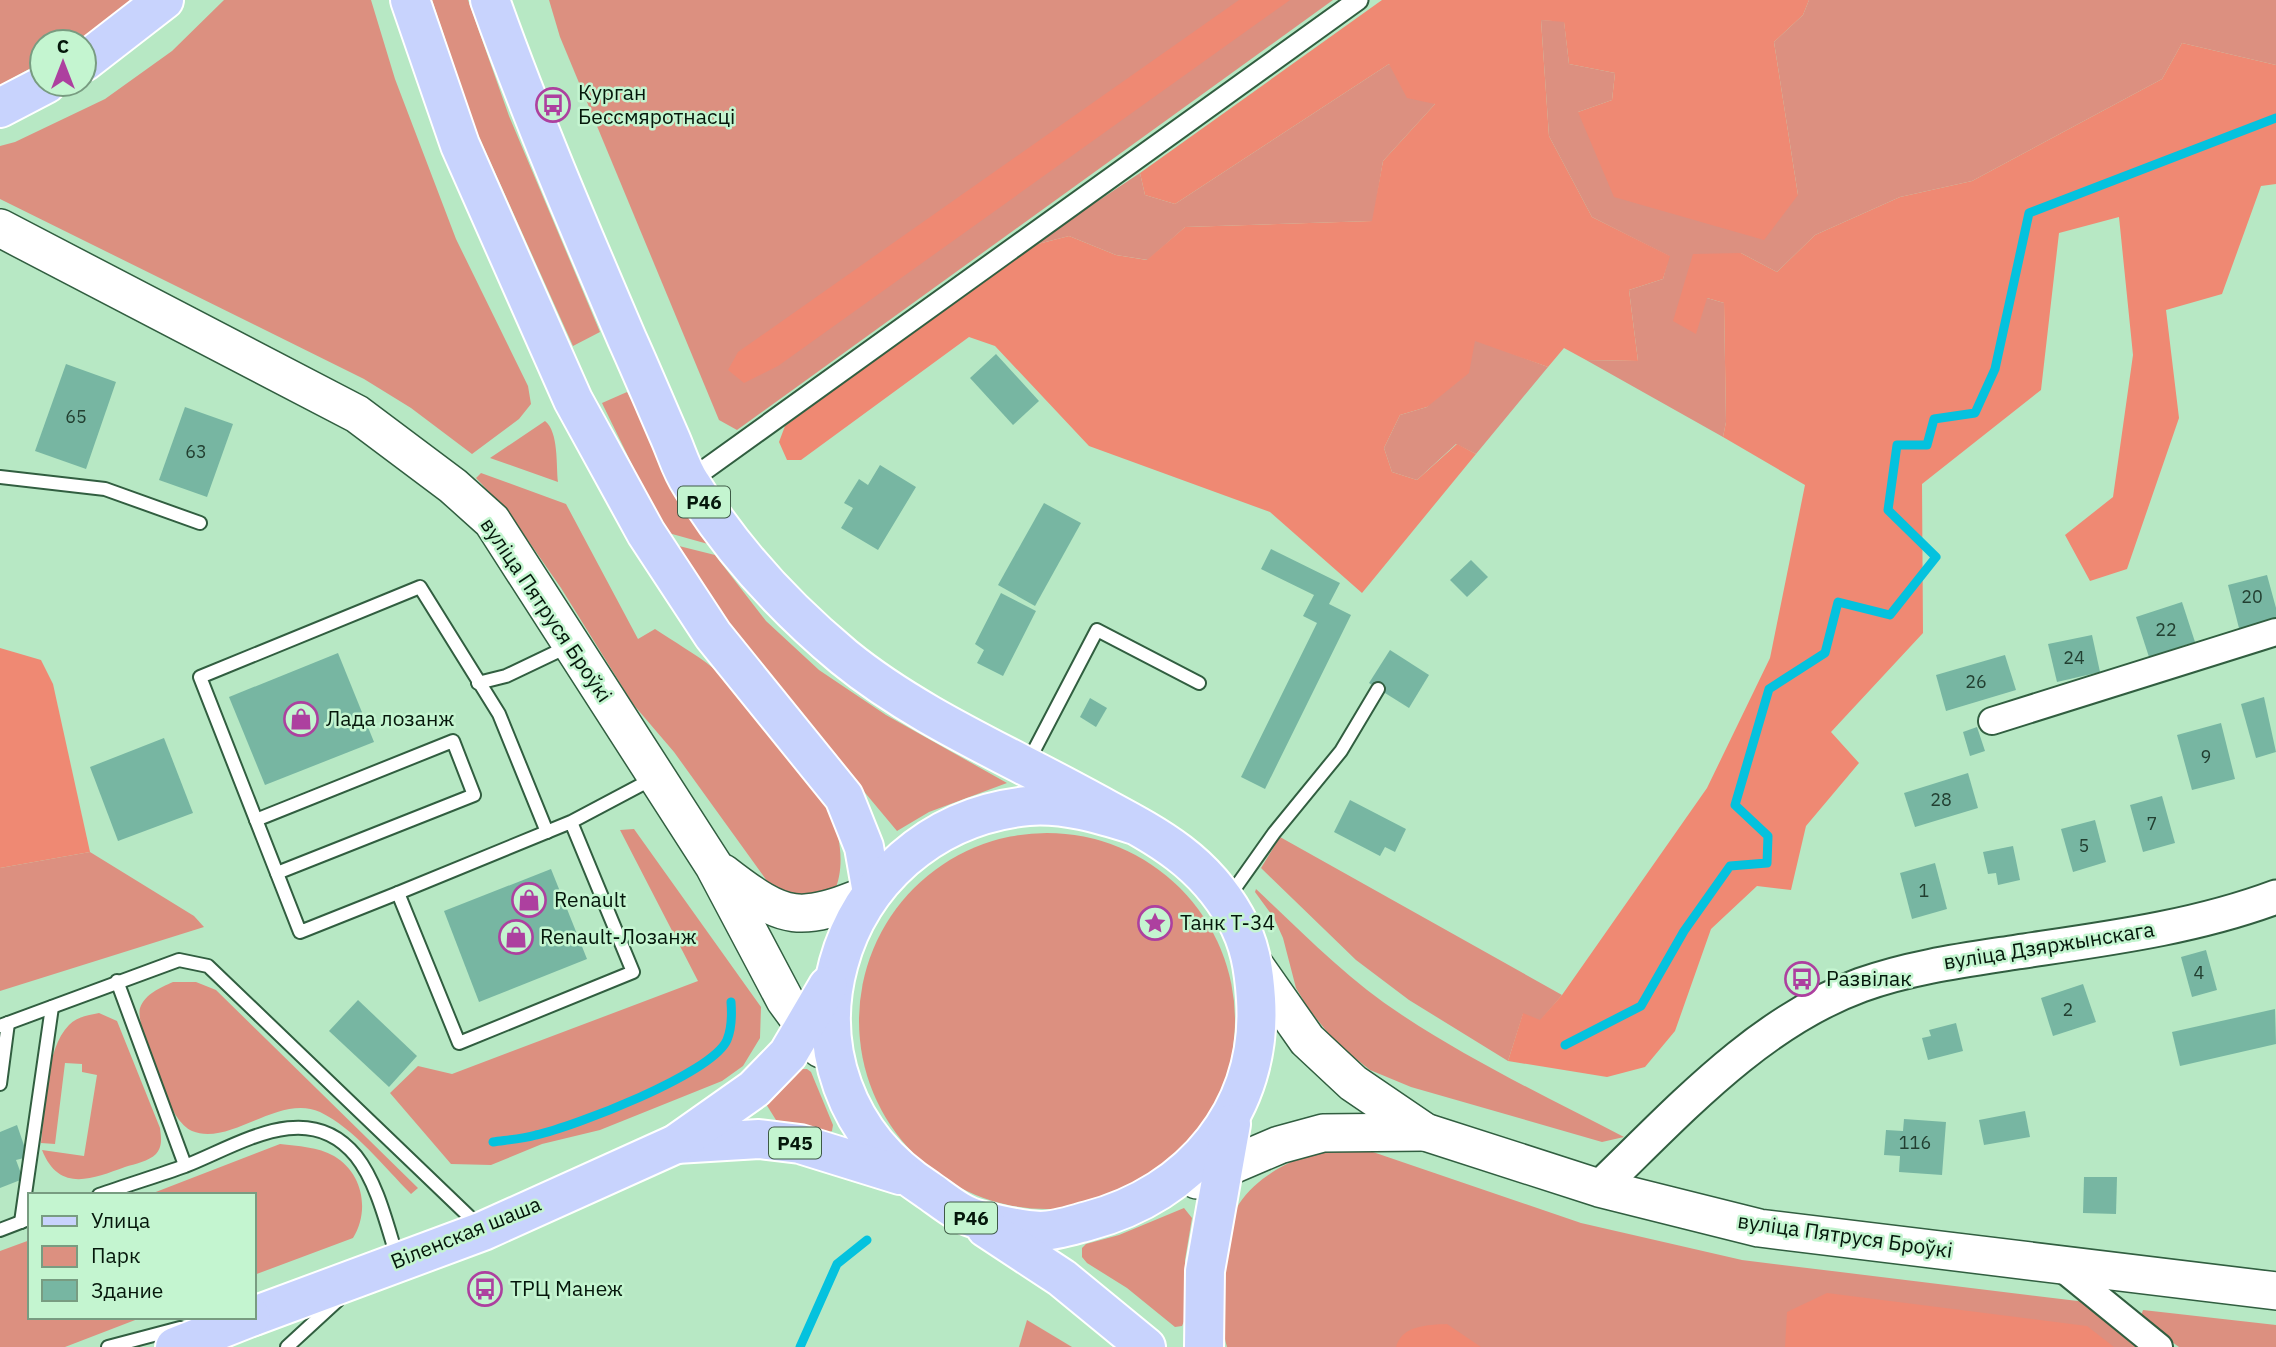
<svg xmlns="http://www.w3.org/2000/svg" width="2276" height="1347" viewBox="0 0 2276 1347" font-family="'IBM Plex Sans',sans-serif">
<style>
.green{fill:#dc9080}
.forest{fill:#ef8973}
.lines{fill:none;stroke-linecap:round;stroke-linejoin:round}
.stream{stroke:#04c2de;stroke-width:9}
.building{fill:#77b6a2}
.service-casing{stroke:#315e40;stroke-width:16}
.pedestrian-casing{stroke:#315e40;stroke-width:23}
.minor-casing{stroke:#315e40;stroke-width:30}
.tertiary-casing{stroke:#315e40;stroke-width:37}
.secondary-casing{stroke:#315e40;stroke-width:40}
.primary-casing{stroke:#fff;stroke-width:42}
.service{stroke:#fff;stroke-width:12}
.pedestrian{stroke:#fff;stroke-width:19}
.minor{stroke:#fff;stroke-width:26}
.tertiary{stroke:#fff;stroke-width:33}
.secondary{stroke:#fff;stroke-width:37}
.primary{stroke:#c8d3fd;stroke-width:38}
.labels{text-anchor:middle;stroke-width:5;stroke-linejoin:round;paint-order:stroke}
.number-label{font-size:18px;fill:#223f31}
.shield{fill:#c4f5d0;stroke:#3e5a46;stroke-width:2}
.shield-label{font-size:19px;font-weight:bold;fill:#05170b}
.poi-label{font-size:21px;fill:#05170b;stroke:#c4f5d0;text-anchor:start}
.street-label{font-size:21px;fill:#05170b;stroke:#c4f5d0}
</style>
<rect width="100%" height="100%" fill="#b7e8c4"/>
<!-- green -->
<g class="green">
<path d="M0,0H132L77,42H42V62L0,85Z"/>
<path d="M224,0H371L395,79L456,239L528,386L531,404L519,419L472,454L411,408L364,379L0,199V146L15,142L105,99L172,51Z"/>
<path d="M432,0H468L509,116L600,332L573,346L476,130Z"/>
<path d="M549,0H1333L737,430L719,420L560,37Z"/>
<path d="M1809,0H2276V65L2182,43L2162,79L1972,181L1900,197L1815,235L1777,272L1741,253L1707,298L1724,303L1726,422L1723,437L1586,360L1638,361L1629,290L1663,279L1669,256L1592,217L1549,136L1541,20L1564,21L1569,64L1615,73L1612,100L1578,112L1798,195L1774,42L1803,15Z"/>
<path d="M1389,64L1435,104L1383,161L1373,221L1185,227L1148,260L1116,255L1069,236L1030,246L1140,173L1145,195L1175,204Z"/>
<path d="M1475,340L1548,367L1476,454L1456,444L1417,480L1392,472L1384,448L1400,415L1427,407Z"/>
<path d="M627,392L708,544L665,532L602,403Z"/>
<path d="M545,421C559,432 556,466 558,482L490,458Z"/>
<path d="M481,473L566,504L638,639L655,629C674,642 696,654 713,668C740,692 817,782 831,814C841,837 845,869 834,892L804,900L770,885L674,752L633,704L561,588L509,513L476,478Z"/>
<path d="M671,544L715,555L766,621L819,670L886,715L1007,783L929,812L897,831L719,618Z"/>
<path d="M634,829L761,1007L760,1038L743,1066L722,1081L600,1130L542,1144L491,1165L451,1164L390,1093L418,1066L452,1074L698,981L620,830Z"/>
<circle cx="1047" cy="1021" r="188"/>
<path d="M1280,837L1562,995L1540,1021L1523,1014L1508,1061L1409,1000L1356,960L1261,868Z"/>
<path d="M90,852L194,916L204,927L0,991V868Z"/>
<path d="M1256,889C1303,933 1348,980 1402,1015C1473,1062 1549,1098 1624,1137L1602,1142L1411,1087L1370,1070L1336,1043L1308,1008L1296,988L1283,938L1274,918L1255,892Z"/>
<path d="M173,982H196L216,990L418,1188L411,1194C384,1167 355,1129 320,1112C279,1093 230,1147 192,1131C187,1129 180,1122 177,1117C167,1102 135,1023 140,1008C146,993 160,988 173,982Z"/>
<path d="M99,1013L117,1021L160,1128C161,1137 163,1146 156,1154C149,1161 135,1164 125,1167C92,1179 59,1193 42,1150L84,1156L97,1075L82,1072V1064L65,1063L55,1144L41,1143C45,1110 45,1049 69,1025C76,1017 89,1015 99,1013Z"/>
<path d="M800,1069H807L811,1072L833,1125L832,1131L825,1134L776,1120L766,1104Z"/>
<path d="M280,1144C298,1146 318,1147 334,1156C363,1173 370,1211 353,1238L254,1275V1195H148Z"/>
<path d="M1323,1150H1367L1581,1223L1742,1260L2086,1302L2144,1347H1227C1217,1313 1220,1234 1239,1204C1258,1175 1291,1160 1323,1150Z"/>
<path d="M1184,1208L1192,1218L1185,1260V1319L1182,1326L1175,1327L1127,1288L1087,1263L1082,1257V1248L1086,1244L1119,1235Z"/>
<path d="M30,1240V1317H143L65,1347H0V1251Z"/>
<path d="M2143,1310L2276,1325V1347H2179L2140,1319Z"/>
<path d="M1027,1320L1072,1347H1019Z"/>
</g>
<!-- forest -->
<g class="forest">
<path d="M1239,0H1290L778,366L744,383L728,370L738,352Z"/>
<path d="M1382,0H1809L1803,15L1774,42L1798,195L1764,240L1614,197L1578,112L1612,100L1615,73L1569,64L1564,22L1541,20L1549,136L1592,217L1670,256L1663,279L1629,290L1638,361L1586,360L1564,348L1548,367L1475,341L1469,373L1427,407L1400,415L1384,448L1392,472L1417,480L1457,444L1476,454L1362,593L1270,512L1089,446L995,346L969,337L801,460H787L779,442L785,426L1030,246L1069,236L1116,255L1147,260L1185,227L1372,221L1383,161L1435,104L1407,98L1389,64L1175,204L1145,195L1140,173Z"/>
<path d="M2182,43L2276,65V184L2261,186L2222,294L2166,310L2179,418L2127,569L2090,581L2065,535L2113,497L2133,355L2119,217L2059,233L2041,390L1922,484L1923,633L1831,732L1859,763L1806,826L1791,890L1757,886L1711,929L1675,1031L1645,1067L1607,1077L1508,1061L1523,1013L1540,1020L1562,995L1707,788L1770,658L1805,485L1723,437L1726,422L1724,303L1707,298L1696,334L1673,321L1693,254L1741,253L1777,272L1815,235L1900,197L1972,181L2162,79Z"/>
<path d="M0,648L41,660L53,684L90,852L0,868Z"/>
<path d="M1827,1293L2087,1326L2114,1347H1785L1787,1312Z"/>
<path d="M1447,1324L1481,1347H1396C1402,1325 1428,1325 1447,1324Z"/>
</g>
<g class="lines">
<!-- stream -->
<g class="stream">
<path d="M1565,1045L1641,1006L1684,931L1730,866L1767,863L1768,836L1735,805L1769,689L1825,653L1838,602L1890,615L1936,557L1888,510L1897,445H1927L1934,419L1975,413L1995,369L2029,213L2276,118"/>
<path d="M493,1142C507,1140 522,1139 536,1135C573,1127 712,1074 727,1040C732,1028 732,1015 731,1002"/>
<path d="M800,1347L837,1264L867,1240"/>
</g>
</g>
<!-- building -->
<g class="building">
<path d="M996,354L1039,401L1013,425L970,378Z"/>
<path d="M66,364L116,382L86,469L35,451Z"/>
<path d="M185,407L233,424L207,497L159,480Z"/>
<path d="M880,465L916,487L878,550L841,528L853,508L844,503L859,479L868,485Z"/>
<path d="M1044,503L1081,523L1035,606L998,585Z"/>
<path d="M1271,549L1340,583L1329,604L1351,615L1265,789L1241,777L1317,623L1303,616L1314,595L1261,569Z"/>
<path d="M1471,560L1488,577L1467,597L1450,580Z"/>
<path d="M2267,575L2276,608V623L2240,632L2228,585Z"/>
<path d="M1001,593L1036,611L1003,676L977,663L984,650L975,644Z"/>
<path d="M2182,602L2195,642L2149,657L2136,617Z"/>
<path d="M2092,635L2100,672L2057,682L2048,644Z"/>
<path d="M1390,650L1429,675L1409,708L1369,683Z"/>
<path d="M338,653L374,742L265,785L229,697Z"/>
<path d="M2005,655L2016,690L1946,711L1936,675Z"/>
<path d="M2264,697L2276,752L2256,758L2241,704Z"/>
<path d="M1090,698L1107,708L1096,727L1080,717Z"/>
<path d="M2221,723L2235,779L2192,790L2177,735Z"/>
<path d="M1977,727L1985,751L1970,756L1963,732Z"/>
<path d="M164,738L193,813L118,841L90,767Z"/>
<path d="M1968,773L1978,808L1915,827L1904,793Z"/>
<path d="M2162,796L2175,843L2143,852L2130,805Z"/>
<path d="M1350,800L1406,829L1395,852L1385,847L1380,856L1334,832Z"/>
<path d="M2095,820L2106,862L2073,872L2061,829Z"/>
<path d="M2013,846L2020,880L1998,885L1996,873L1988,874L1983,852Z"/>
<path d="M1935,863L1947,909L1912,919L1900,873Z"/>
<path d="M551,869L587,959L479,1002L444,911Z"/>
<path d="M2206,950L2217,990L2192,997L2181,957Z"/>
<path d="M2083,984L2096,1022L2053,1036L2041,998Z"/>
<path d="M358,1000L417,1056L389,1087L329,1031Z"/>
<path d="M2275,1009L2276,1044L2180,1066L2172,1032Z"/>
<path d="M1956,1023L1963,1051L1928,1060L1922,1038L1931,1036L1929,1030Z"/>
<path d="M2025,1111L2030,1137L1984,1145L1979,1120Z"/>
<path d="M1904,1119L1946,1122L1942,1175L1899,1172L1900,1156L1884,1155L1886,1130L1903,1131Z"/>
<path d="M17,1125L28,1157L16,1160L23,1179L0,1188V1132Z"/>
<path d="M2084,1177H2117L2116,1214L2083,1213Z"/>
</g>
<g class="lines">
<!-- service casing -->
<g class="service-casing">
<g id="service">
<path d="M0,477L105,489L200,523"/>
<path d="M478,683L506,676L569,646"/>
<path d="M1028,762L1097,630L1199,683"/>
<path d="M256,820L453,741L474,795L277,873"/>
<path d="M571,822L398,893L459,1043L633,972L571,822L654,778"/>
<path d="M398,893L300,932L200,677L420,587L499,714L547,832"/>
<path d="M1228,898L1274,833L1341,751L1378,689"/>
<path d="M117,981L185,1165"/>
<path d="M0,1026L179,960L208,966L478,1225"/>
<path d="M0,1084L8,1023"/>
<path d="M99,1195C127,1185 157,1176 185,1166C239,1145 308,1097 356,1156C378,1184 387,1226 398,1260"/>
<path d="M21,1222L52,1007"/>
<path d="M0,1230L26,1220"/>
<path d="M108,1347L180,1328"/>
<path d="M287,1347L338,1300"/>
</g>
</g>
<!-- pedestrian casing -->
<g class="pedestrian-casing">
<path id="pedestrian" d="M689,481L1358,0"/>
</g>
<!-- minor casing -->
<g class="minor-casing">
<g id="minor">
<path d="M1992,721L2276,632"/>
<path d="M2057,1264L2159,1347"/>
</g>
</g>
<!-- tertiary casing -->
<g class="tertiary-casing">
<path id="tertiary" d="M1599,1188C1677,1113 1757,1023 1861,985C1911,967 1965,960 2017,952C2104,939 2193,928 2276,897"/>
</g>
<!-- secondary casing -->
<g class="secondary-casing">
<g id="secondary">
<path d="M0,228L357,414L453,486L492,521L714,866L785,1000L821,1049"/>
<path d="M723,873C786,922 799,923 872,893"/>
<path d="M1253,963L1307,1040L1353,1083L1425,1132L1599,1188L1759,1228L2276,1291"/>
<path d="M1197,1180L1279,1145L1323,1133L1425,1132"/>
</g>
</g>
<!-- primary casing -->
<g class="primary-casing">
<g id="primary">
<path d="M410,0L460,145L573,400L646,533L713,635L844,797L864,847L872,893"/>
<path d="M490,0C531,115 579,227 627,339C642,372 656,406 671,440C677,454 682,471 691,484C731,549 785,608 844,657C915,715 1006,754 1086,798C1146,831 1200,854 1235,917C1250,943 1254,969 1256,999C1263,1109 1192,1194 1088,1221C1073,1225 1056,1231 1040,1231C1021,1230 999,1225 980,1220C961,1216 944,1201 928,1190C755,1079 829,826 1028,806C1064,803 1100,814 1135,825"/>
<path d="M84,62L164,0"/>
<path d="M0,108L46,84"/>
<path d="M676,1144L759,1139L800,1144L900,1175"/>
<path d="M986,1228L1062,1278L1146,1347"/>
<path d="M254,1316L483,1231L676,1144L754,1089L788,1054L828,986"/>
<path d="M175,1347L251,1317"/>
<path d="M1204,1347L1205,1271L1231,1124"/>
</g>
</g>
<!-- service -->
<use href="#service" class="service"/>
<!-- pedestrian -->
<use href="#pedestrian" class="pedestrian"/>
<!-- minor -->
<use href="#minor" class="minor"/>
<!-- tertiary -->
<use href="#tertiary" class="tertiary"/>
<!-- secondary -->
<use href="#secondary" class="secondary"/>
<!-- primary -->
<use href="#primary" class="primary"/>
</g>
<!-- icons -->
<defs>
<g id="bus-ring" transform="scale(1.75)"><circle r="9.5" fill="#c4f5d0" stroke="#ad409f" stroke-width="1.5"/><path d="M-5-6H5V4H4V6H2V4H-2V6H-4V4H-5ZM-3.5-4V0h7V-4ZM-3.5 1.2v1.5H-2V1.2ZM2 1.2v1.5H3.5V1.2Z" fill="#ad409f"/></g>
<g id="shop-ring" transform="scale(1.75)"><circle r="9.5" fill="#c4f5d0" stroke="#ad409f" stroke-width="1.5"/><path d="M-5-2.5h2.3a2.7 3.5 0 0 1 5.4 0H5L5.5 6h-11ZM-1.5-2.5h3a1.5 2.3 0 0 0-3 0Z" fill="#ad409f"/></g>
<g id="sight-ring" transform="scale(1.75)"><circle r="9.5" fill="#c4f5d0" stroke="#ad409f" stroke-width="1.5"/><path d="M0-6L1.8-2.2L6-1.7L2.9 1.2L3.7 5.4L0 3.3L-3.7 5.4L-2.9 1.2L-6-1.7L-1.8-2.2Z" fill="#ad409f"/></g>
</defs>
<g fill-rule="evenodd">
<use href="#bus-ring" x="553" y="105"/>
<use href="#shop-ring" x="301" y="719"/>
<use href="#shop-ring" x="529" y="900"/>
<use href="#sight-ring" x="1155" y="923"/>
<use href="#shop-ring" x="516" y="937"/>
<use href="#bus-ring" x="1802" y="979"/>
<use href="#bus-ring" x="485" y="1289"/>
</g>
<g class="labels">
<!-- number labels -->
<g class="number-label">
<text x="76" y="423">65</text>
<text x="196" y="458">63</text>
<text x="2252" y="603">20</text>
<text x="2166" y="636">22</text>
<text x="2074" y="664">24</text>
<text x="1976" y="688">26</text>
<text x="2206" y="763">9</text>
<text x="1941" y="806">28</text>
<text x="2152" y="830">7</text>
<text x="2084" y="852">5</text>
<text x="1924" y="897">1</text>
<text x="2199" y="979">4</text>
<text x="2068" y="1016">2</text>
<text x="1915" y="1149">116</text>
</g>
<!-- shield labels -->
<g class="shield">
<rect x="678" y="486.5" width="52" height="31" rx="5"/>
<rect x="769" y="1127.5" width="52" height="31" rx="5"/>
<rect x="945" y="1202.5" width="52" height="31" rx="5"/>
</g>
<g class="shield-label">
<text x="704" y="509">Р46</text>
<text x="795" y="1150">Р45</text>
<text x="971" y="1225">Р46</text>
</g>
<!-- poi labels -->
<g class="poi-label">
<text x="578" y="100">Курган<tspan x="578" dy="24">Бессмяротнасці</tspan></text>
<text x="326" y="726">Лада лозанж</text>
<text x="554" y="907">Renault</text>
<text x="1180" y="930">Танк Т-34</text>
<text x="540" y="944">Renault-Лозанж</text>
<text x="1826" y="986">Развілак</text>
<text x="510" y="1296">ТРЦ Манеж</text>
</g>
<!-- street labels -->
<g class="street-label">
<text transform="translate(546 610) rotate(56)" y="7">вуліца Пятруся Броўкі</text>
<text transform="translate(2049 946) rotate(-9)" y="7">вуліца Дзяржынскага</text>
<text transform="translate(466 1233) rotate(-22)" y="7">Віленская шаша</text>
<text transform="translate(1845 1236) rotate(8)" y="7">вуліца Пятруся Броўкі</text>
</g>
</g>
<!-- legend -->
<rect x="28" y="1193" width="228" height="126" fill="#c4f5d0" stroke="#789c81" stroke-width="2"/>
<rect x="42" y="1216" width="35" height="10" fill="#c8d3fd" stroke="#789c81" stroke-width="2"/>
<text x="91" y="1228" font-size="21" fill="#05170b">Улица</text>
<rect x="42" y="1246" width="35" height="21" fill="#dc9080" stroke="#789c81" stroke-width="2"/>
<text x="91" y="1263" font-size="21" fill="#05170b">Парк</text>
<rect x="42" y="1280" width="35" height="21" fill="#77b6a2" stroke="#789c81" stroke-width="2"/>
<text x="91" y="1298" font-size="21" fill="#05170b">Здание</text>
<!-- north arrow -->
<g transform="translate(63 63)"><circle r="33" fill="#c4f5d0" stroke="#789c81" stroke-width="2"/>
<path d="M0-5L12 26L0 18L-12 26Z" fill="#ad409f"/>
<text y="-10" font-size="19" font-weight="bold" text-anchor="middle" fill="#05170b">С</text>
</g>
</svg>
